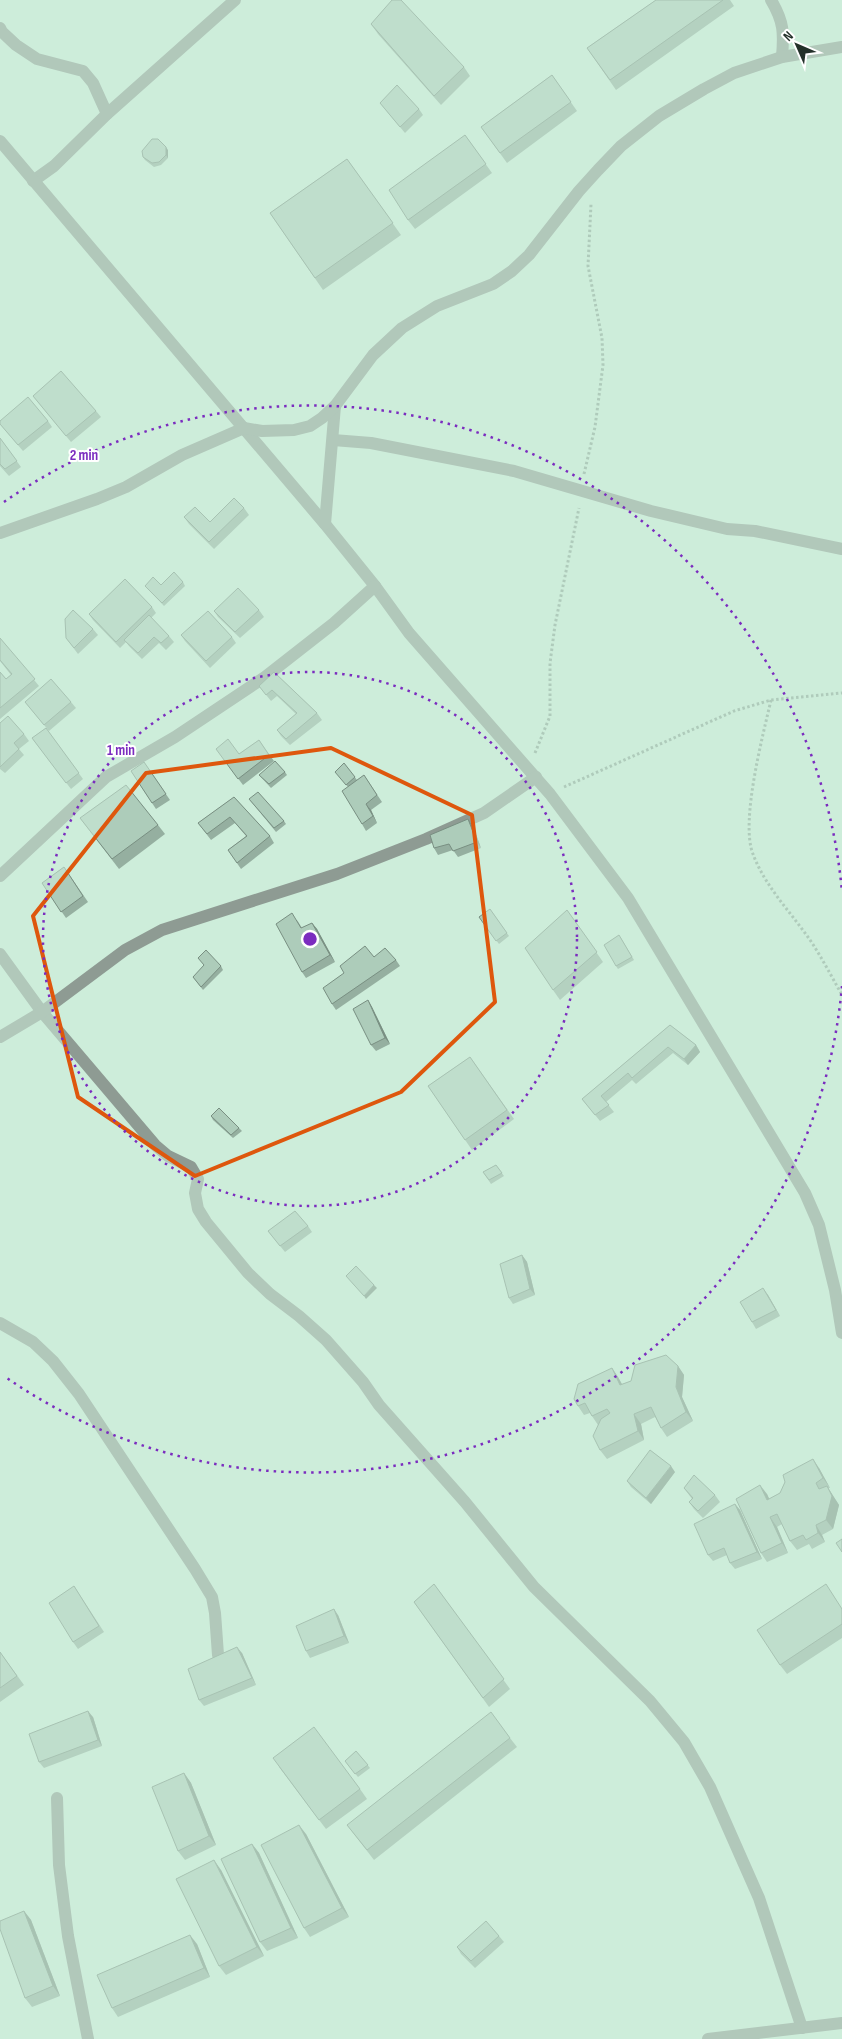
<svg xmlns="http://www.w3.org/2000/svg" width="842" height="2039" viewBox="0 0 842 2039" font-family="'Sofia Sans Condensed',sans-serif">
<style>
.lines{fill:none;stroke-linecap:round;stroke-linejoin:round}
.path{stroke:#8aa395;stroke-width:3;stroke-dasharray:2.5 2.5;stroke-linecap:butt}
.service{stroke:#8e9b93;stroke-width:12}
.minor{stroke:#8e9b93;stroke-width:12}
.tertiary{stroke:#8e9b93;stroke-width:12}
.wall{fill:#95afa0}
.shaded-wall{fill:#798f82}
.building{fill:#adccba;stroke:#798f82}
.marked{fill:none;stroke:#de570d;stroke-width:4;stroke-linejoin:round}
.ring{fill:none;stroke:#7b2cbf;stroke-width:2.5;stroke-dasharray:2.5 5}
.centre{fill:#7b2cbf;stroke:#fff;stroke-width:2.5}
.ring-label{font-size:15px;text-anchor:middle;font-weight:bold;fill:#7b2cbf;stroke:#fff;stroke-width:4;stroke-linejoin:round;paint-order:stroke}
</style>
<rect width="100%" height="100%" fill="#cdedda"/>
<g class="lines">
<!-- path -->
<g class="path">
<path d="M584,474L595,427L603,365L602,338L588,266L591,204"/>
<path d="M771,700C763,735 740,822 753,854C766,889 794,915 814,946C824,962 833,979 842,995"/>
<path d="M535,753L550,716V663L555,625L579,508"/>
<path d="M564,787L734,711L771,700L842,693"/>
</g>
<!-- service -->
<g class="service">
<path d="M0,28L2,32L16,45L37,59L83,71L93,83L107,114"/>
<path d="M33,181L54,166L107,114L235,0"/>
<path d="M57,1798L59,1865L68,1936L88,2039"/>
</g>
<!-- minor -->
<g class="minor">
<path d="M771,0C784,22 784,33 782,57"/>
<path d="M0,141L325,524L375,586L409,633L550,794L628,898L805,1193L819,1225L835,1290L842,1333"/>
<path d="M333,440L371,443L514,471L651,511L727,529L755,531L842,549"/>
<path d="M325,524L335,406"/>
<path d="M0,533L97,499L126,487L182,455L244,428L262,431L294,430L310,426L322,418L335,406L373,355L402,328L437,306L493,284L512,271L529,255L579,191L598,170L621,146L659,116L704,89L734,73L782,57L842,47"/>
<path d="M0,876L106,777L175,737L265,677L334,623L375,586"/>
<path d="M0,954L42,1012L155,1145L168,1156L191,1167L198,1179L195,1193L198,1209L206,1222L248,1273L270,1294L299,1316L326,1340L363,1382L379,1405L465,1502L534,1587L650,1701L684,1742L710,1787L759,1898L802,2028"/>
<path d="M0,1037L42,1012L125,950L162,930L337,874L426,839L484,813L536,777"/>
<path d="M0,1323L33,1342L53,1361L79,1394L195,1569L212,1597L215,1613L218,1655"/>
</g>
<!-- tertiary -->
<path class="tertiary" d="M708,2039L842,2023"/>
</g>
<!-- wall -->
<g class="wall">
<path d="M656,0H730L734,6L616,90L587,48Z"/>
<path d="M371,24L464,67L470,76L441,105L378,34Z"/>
<path d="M552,75L577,111L507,163L481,127Z"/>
<path d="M380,103L419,109L423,115L405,133Z"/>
<path d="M465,135L492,173L415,229L408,220Z"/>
<path d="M168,150V158L161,165L154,167L145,160L143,157Z"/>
<path d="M347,159L401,235L323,290L270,213Z"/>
<path d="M33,396L96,411L101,417L71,442Z"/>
<path d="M48,421L52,427L23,451L0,424Z"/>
<path d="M0,438L21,467L9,476L0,466Z"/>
<path d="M244,508L249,515L214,549L189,524L184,517L210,522Z"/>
<path d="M183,582L185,586L164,606L145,586Z"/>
<path d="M152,607L156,613L151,618L169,636L174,642L166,650L159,643L142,659L129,646L126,642L120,648L93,620L89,614Z"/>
<path d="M259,610L264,617L240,638L218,617L214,611Z"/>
<path d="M93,629L98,635L78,654L66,638Z"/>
<path d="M181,635L232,637L236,643L210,668L185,641Z"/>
<path d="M0,638L39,686L0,719V672L6,679L11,675L0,661Z"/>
<path d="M274,672L317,713L322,720L290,745L281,736L277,730L296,714L277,696L271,701L259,686Z"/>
<path d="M25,702H71L76,708L49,731Z"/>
<path d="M0,723L24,734L29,741L19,749L24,755L5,773L0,769Z"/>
<path d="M46,728L83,779L71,789L32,738Z"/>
<path d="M259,740L274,761L243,785L216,749L239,754Z"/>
<path d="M144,762L170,800L156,809L131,771Z"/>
<path d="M344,763L357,780L364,775L382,802L371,810L377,823L366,831L362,824L348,787L338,775Z"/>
<path d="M285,772L287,775L271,788L259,775Z"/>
<path d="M234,797L270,836L274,843L241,869L228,850L246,836L235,823L211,840L198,823Z"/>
<path d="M249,799L284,821L286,824L276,832Z"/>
<path d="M80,818L158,825L165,834L119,869Z"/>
<path d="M468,819L473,826L481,848L458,857L453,850L438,855L434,848Z"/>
<path d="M64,867L88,902L66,918L42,883Z"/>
<path d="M490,909L509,936L499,944L479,917Z"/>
<path d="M567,910L603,962L560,1000L553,990Z"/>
<path d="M297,920L302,928L312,923L317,929L335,962L306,978L302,972Z"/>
<path d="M621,938L634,960L618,969L616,966Z"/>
<path d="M374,957L396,960L400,966L336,1010L332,1004L344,973Z"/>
<path d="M221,966L223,970L203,990L193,977Z"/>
<path d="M368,1000L372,1007L390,1044L376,1051L371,1045Z"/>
<path d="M670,1025L696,1045L700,1052L688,1065L673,1053L636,1084L632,1080L606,1102L614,1112L600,1121L582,1099Z"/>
<path d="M470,1057L514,1119L472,1150L428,1086Z"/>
<path d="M211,1116L239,1128L242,1131L233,1138L213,1120Z"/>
<path d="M496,1165L504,1176L491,1184L483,1172Z"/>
<path d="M308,1226L312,1232L285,1252L268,1231Z"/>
<path d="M522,1255L527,1262L535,1295L513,1304L509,1298Z"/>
<path d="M768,1295L780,1316L756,1329L752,1322Z"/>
<path d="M678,1366L684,1375L682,1397L693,1421L667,1437L661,1428L655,1417L641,1424L644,1440L607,1459L600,1450L598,1425L590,1413L584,1415L578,1406L612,1368L618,1377L622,1384Z"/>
<path d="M819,1468L830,1488H828L839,1505L833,1529L822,1535L825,1542L812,1549L809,1544L797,1550L790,1541L782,1524L777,1527L788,1553L767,1562L761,1553L767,1494L769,1499L780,1493L785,1482Z"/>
<path d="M675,1472L651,1504L631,1487L627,1481Z"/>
<path d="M684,1488L715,1495L720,1502L703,1518L694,1509L689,1502L692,1499Z"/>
<path d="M735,1504L740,1510L762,1559L735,1569L730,1563L727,1555L713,1561L708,1555Z"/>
<path d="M434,1584L510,1689L489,1707L414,1602Z"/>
<path d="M74,1586L104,1632L78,1649L73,1642Z"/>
<path d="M842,1608V1638L787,1674L780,1665Z"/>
<path d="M338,1615L349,1643L310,1658L306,1651Z"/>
<path d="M0,1652L24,1685L0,1702Z"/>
<path d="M242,1653L256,1685L204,1706L199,1700Z"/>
<path d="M93,1717L102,1746L44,1768L39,1762Z"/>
<path d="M510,1738L517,1747L374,1860L347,1825Z"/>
<path d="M356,1751L370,1768L358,1777L345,1761Z"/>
<path d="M279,1767L360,1789L367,1799L326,1829Z"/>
<path d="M184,1773L191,1783L216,1845L185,1860L178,1851Z"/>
<path d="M306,1834L349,1917L310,1937L304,1928Z"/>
<path d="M252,1844L259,1853L298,1938L267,1951L260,1942Z"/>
<path d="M221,1870L264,1956L226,1975L219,1966Z"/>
<path d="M24,1911L31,1920L60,1996L32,2007L25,1998Z"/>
<path d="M499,1936L504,1942L475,1968L461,1954L457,1947Z"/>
<path d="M197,1944L210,1977L118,2017L112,2008Z"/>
</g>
<!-- shaded-wall -->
<g class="shaded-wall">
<path d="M166,147L168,150V158L166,155Z"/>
<path d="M366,804L371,810L377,823L373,816Z"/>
<path d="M468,819L473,826L481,848L477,842Z"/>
<path d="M312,923L317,929L335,962L330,955Z"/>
<path d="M368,1000L372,1007L390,1044L385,1038Z"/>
<path d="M696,1045L700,1052L688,1065L684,1059Z"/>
<path d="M522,1255L527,1262L535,1295L530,1289Z"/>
<path d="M374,1285L377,1288L366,1299L364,1296Z"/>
<path d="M763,1288L768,1295L780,1316L776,1310Z"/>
<path d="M678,1366L684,1375L682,1397L693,1421L686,1412L676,1387Z"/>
<path d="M612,1368L618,1377L627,1394L620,1385Z"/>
<path d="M634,1414L641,1424L644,1440L638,1431Z"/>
<path d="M813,1459L819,1468L830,1488L823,1478Z"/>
<path d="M671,1466L675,1472L651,1504L646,1498Z"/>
<path d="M760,1485L767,1494L774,1509L767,1500Z"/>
<path d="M827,1486L839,1505L833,1529L826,1520Z"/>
<path d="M735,1504L740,1510L762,1559L757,1552Z"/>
<path d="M770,1517L777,1527L788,1553L782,1543Z"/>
<path d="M816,1525L822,1535L825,1542L818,1533Z"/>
<path d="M334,1609L338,1615L349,1643L344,1636Z"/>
<path d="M237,1647L242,1653L256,1685L252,1678Z"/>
<path d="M88,1711L93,1717L102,1746L98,1740Z"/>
<path d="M184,1773L191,1783L216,1845L209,1836Z"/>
<path d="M299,1825L306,1834L349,1917L342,1908Z"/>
<path d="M252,1844L259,1853L298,1938L291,1928Z"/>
<path d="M214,1860L221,1870L264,1956L257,1947Z"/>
<path d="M24,1911L31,1920L60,1996L53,1986Z"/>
<path d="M190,1935L197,1944L210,1977L204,1968Z"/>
</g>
<!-- building -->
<g class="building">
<path d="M392,0H401L464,67L434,96L371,24Z"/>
<path d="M656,0H723L610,80L587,48Z"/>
<path d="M552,75L571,102L500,153L481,127Z"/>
<path d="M397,85L419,109L400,127L380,103Z"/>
<path d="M465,135L486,164L408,220L389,190Z"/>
<path d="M152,139H158L166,147V155L159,162L152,163L143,157L142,151Z"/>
<path d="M347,159L393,223L315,278L270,213Z"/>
<path d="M61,371L96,411L66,436L33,396Z"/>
<path d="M28,397L48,421L18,445L0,424V421Z"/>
<path d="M0,438L17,461L5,469L0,464Z"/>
<path d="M234,498L244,508L209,542L184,517L195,507L210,522Z"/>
<path d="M174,572L183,582L162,603L145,586L153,577L161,585Z"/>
<path d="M125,579L152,607L116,642L89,614Z"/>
<path d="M238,588L259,610L235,632L214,611Z"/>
<path d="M73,610L93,629L74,648L66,638L65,619Z"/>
<path d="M208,611L232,637L206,661L181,635Z"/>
<path d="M149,615L169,636L161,643L154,637L138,653L124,640Z"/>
<path d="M0,638L35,679L0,708V672L6,679L12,674L0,660Z"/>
<path d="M274,672L317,713L286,739L277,730L297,713L272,690L266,695L259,686Z"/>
<path d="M51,679L71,702L44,725L25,702Z"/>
<path d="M8,716L24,734L14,743L19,749L0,767V723Z"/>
<path d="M46,728L79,773L66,783L32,738Z"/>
<path d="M228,739L239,754L259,740L269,755L238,779L216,749Z"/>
<path d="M275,761L285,772L269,784L259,775Z"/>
<path d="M144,762L166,794L152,803L131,771Z"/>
<path d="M344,763L355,777L346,785L335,772Z"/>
<path d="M364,775L377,795L366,804L373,816L362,824L342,791Z"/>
<path d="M126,785L158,825L112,859L80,818Z"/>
<path d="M258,792L284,821L274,828L249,799Z"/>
<path d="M234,797L270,836L237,863L228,850L247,836L230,817L207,834L198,823Z"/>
<path d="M468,819L477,842L453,851L449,844L434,848L430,835Z"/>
<path d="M64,867L83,896L61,912L42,883Z"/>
<path d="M490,909L507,933L496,941L479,917Z"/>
<path d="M567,910L597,952L553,990L525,948Z"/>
<path d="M292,913L301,928L312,923L330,955L302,972L276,924Z"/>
<path d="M619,935L632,957L616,966L604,945Z"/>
<path d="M365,946L374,957L385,948L396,960L332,1004L323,988L344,973L340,966Z"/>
<path d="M206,950L221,966L201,987L193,977L204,965L198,958Z"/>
<path d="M368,1000L385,1038L371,1045L353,1009Z"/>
<path d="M670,1025L696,1045L684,1059L668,1047L632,1078L628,1073L601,1096L609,1105L595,1115L582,1099Z"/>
<path d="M470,1057L507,1110L465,1140L428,1086Z"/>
<path d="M219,1108L239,1128L231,1135L211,1116Z"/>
<path d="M496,1165L502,1173L489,1180L483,1172Z"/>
<path d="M295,1211L308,1226L280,1246L268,1231Z"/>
<path d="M522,1255L530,1289L509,1298L500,1264Z"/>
<path d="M356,1266L374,1285L364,1296L346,1276Z"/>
<path d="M763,1288L776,1310L752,1322L740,1302Z"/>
<path d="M666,1355L678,1366L676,1387L686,1412L661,1428L651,1407L634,1414L638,1431L600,1450L593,1436L601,1419L610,1413L607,1409L592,1416L585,1403L578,1406L574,1399L578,1384L612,1368L620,1385L631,1381L635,1365Z"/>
<path d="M650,1450L671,1466L646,1498L627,1481Z"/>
<path d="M813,1459L823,1478L816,1483L819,1489L827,1486L832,1496L826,1520L816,1525L818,1533L806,1540L803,1535L790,1541L777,1514L770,1517L782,1543L761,1553L736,1499L760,1485L767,1500L780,1493L785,1482L783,1475Z"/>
<path d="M694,1475L715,1495L698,1511L689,1502L693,1498L684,1488Z"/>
<path d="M735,1504L757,1552L730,1563L724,1548L708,1555L694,1524Z"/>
<path d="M842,1539V1552L836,1543Z"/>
<path d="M434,1584L504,1679L483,1698L414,1602Z"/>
<path d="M826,1584L842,1609V1624L780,1665L757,1630Z"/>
<path d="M74,1586L99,1626L73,1642L49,1603Z"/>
<path d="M334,1609L344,1636L306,1651L296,1626Z"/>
<path d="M237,1647L252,1678L199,1700L188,1669Z"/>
<path d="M0,1652L17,1676L0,1688Z"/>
<path d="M88,1711L98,1740L39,1762L29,1734Z"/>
<path d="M491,1712L510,1738L367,1850L347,1825Z"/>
<path d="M314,1727L360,1789L319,1820L273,1758Z"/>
<path d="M356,1751L368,1765L355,1774L345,1761Z"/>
<path d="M184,1773L209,1836L178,1851L152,1787Z"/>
<path d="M299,1825L342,1908L304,1928L261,1845Z"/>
<path d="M252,1844L291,1928L260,1942L221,1859Z"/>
<path d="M214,1860L257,1947L219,1966L176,1879Z"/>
<path d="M24,1911L53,1986L25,1998L0,1929V1921Z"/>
<path d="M486,1921L499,1936L471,1961L457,1947Z"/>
<path d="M190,1935L204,1968L112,2008L97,1975Z"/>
</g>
<!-- marked area -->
<path d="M0 0H842V2039H0ZM331,748L472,815L495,1002L401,1092L195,1176L78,1097L33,916L146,773Z" fill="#cdedda" fill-opacity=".55" fill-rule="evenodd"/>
<path class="marked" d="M331,748L472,815L495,1002L401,1092L195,1176L78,1097L33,916L146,773Z"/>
<!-- distance rings -->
<g class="ring">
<circle cx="310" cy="939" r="267"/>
<path d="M842 986A534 534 0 0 1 4 1376M4 502A534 534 0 0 1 842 892"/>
</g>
<circle cx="310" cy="939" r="8" class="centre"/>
<g class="ring-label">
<text x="84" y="460">2 min</text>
<text x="121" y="755">1 min</text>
</g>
<!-- north arrow -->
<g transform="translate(797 45) rotate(315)" stroke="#ffffff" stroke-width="4" paint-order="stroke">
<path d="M0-4L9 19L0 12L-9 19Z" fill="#233029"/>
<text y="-8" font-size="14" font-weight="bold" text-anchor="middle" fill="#233029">N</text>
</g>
</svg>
